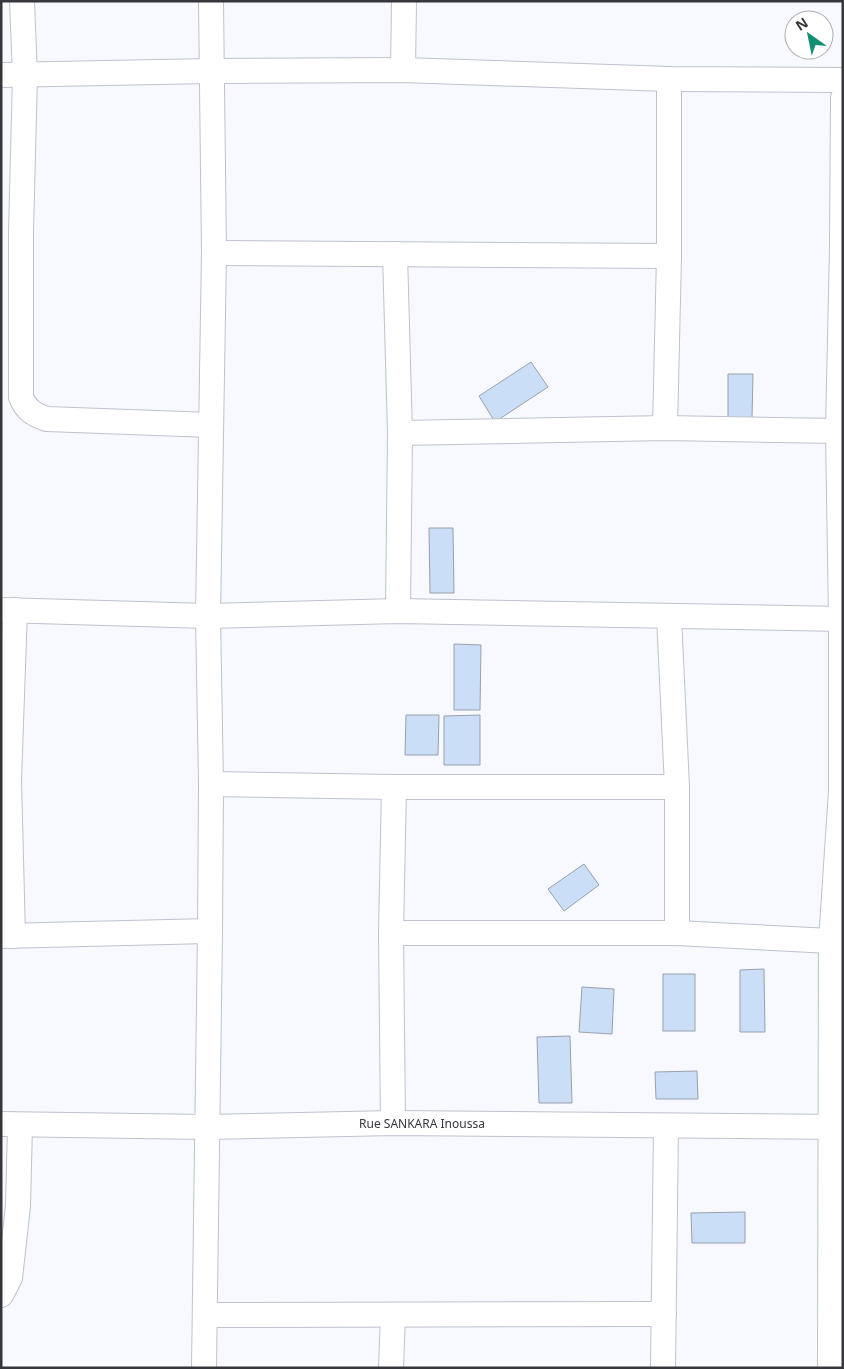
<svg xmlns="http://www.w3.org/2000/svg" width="844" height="1369" viewBox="0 0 844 1369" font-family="'Noto Sans',sans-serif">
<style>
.building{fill:#cadef7;stroke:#98a1ab}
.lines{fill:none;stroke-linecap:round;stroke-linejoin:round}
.minor-casing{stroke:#bec2ce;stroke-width:26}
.minor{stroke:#fff;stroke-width:24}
.labels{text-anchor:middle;stroke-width:5;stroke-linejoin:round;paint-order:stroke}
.street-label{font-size:12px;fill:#36373c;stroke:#fff}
</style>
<rect width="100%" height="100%" fill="#f7f9fe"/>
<!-- building -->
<g class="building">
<path d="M531,362L548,387L495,422L479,396Z"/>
<path d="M728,374H753L752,418H728Z"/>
<path d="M429,528H453L454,593H430Z"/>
<path d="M454,644L481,645L480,710H454Z"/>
<path d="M406,715H439L438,755H405Z"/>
<path d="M480,715V765H444V716Z"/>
<path d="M584,864L599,885L564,911L548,889Z"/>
<path d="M764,969L765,1032H740V970Z"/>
<rect x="663" y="974" width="32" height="57"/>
<path d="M582,987L614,989L612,1034L579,1032Z"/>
<path d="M570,1036L572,1103H539L537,1037Z"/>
<path d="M697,1071L698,1099H656L655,1072Z"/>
<path d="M745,1212V1243H692L691,1213Z"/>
</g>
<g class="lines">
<!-- minor casing -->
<g class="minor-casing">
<g id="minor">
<path d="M22,1L25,76L21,232V397C26,410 34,415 47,419L211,425"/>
<path d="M403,70L404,1"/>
<path d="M1,75L211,71L403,70L669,79L843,80"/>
<path d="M214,253L669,256"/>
<path d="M395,254L400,433L398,611"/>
<path d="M665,428L669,256V79"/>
<path d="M400,433L665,428L838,431"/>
<path d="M1,610L208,616L398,611L843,619"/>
<path d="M669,616L677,787V933"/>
<path d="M211,784L394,787H677"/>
<path d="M391,933H677L831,941"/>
<path d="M1,936L210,931"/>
<path d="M13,936L9,780L15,610"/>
<path d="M393,1123L391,933L394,787"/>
<path d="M1,1124L207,1127L393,1123L843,1127"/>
<path d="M1,1295L10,1278L18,1206L20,1125"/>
<path d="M205,1315L664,1314"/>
<path d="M204,1368L210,931L211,784L208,616L214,253L211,1"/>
<path d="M391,1368L393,1315"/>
<path d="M663,1368L666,1126"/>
<path d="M830,1368L831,941L841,791V619L838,431L842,246L843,98"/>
</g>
</g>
<!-- minor -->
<use href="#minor" class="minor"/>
</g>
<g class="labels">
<!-- street labels -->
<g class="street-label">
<text x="422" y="1128">Rue SANKARA Inoussa</text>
</g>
</g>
<!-- border -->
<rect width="844" height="1369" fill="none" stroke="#36373c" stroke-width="5"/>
<!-- north arrow -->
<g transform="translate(809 35) rotate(327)"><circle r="24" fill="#ffffff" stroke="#afafb1"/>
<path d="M0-4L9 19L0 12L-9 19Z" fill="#128e73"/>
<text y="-8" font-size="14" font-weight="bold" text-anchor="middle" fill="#36373c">N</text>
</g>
</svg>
